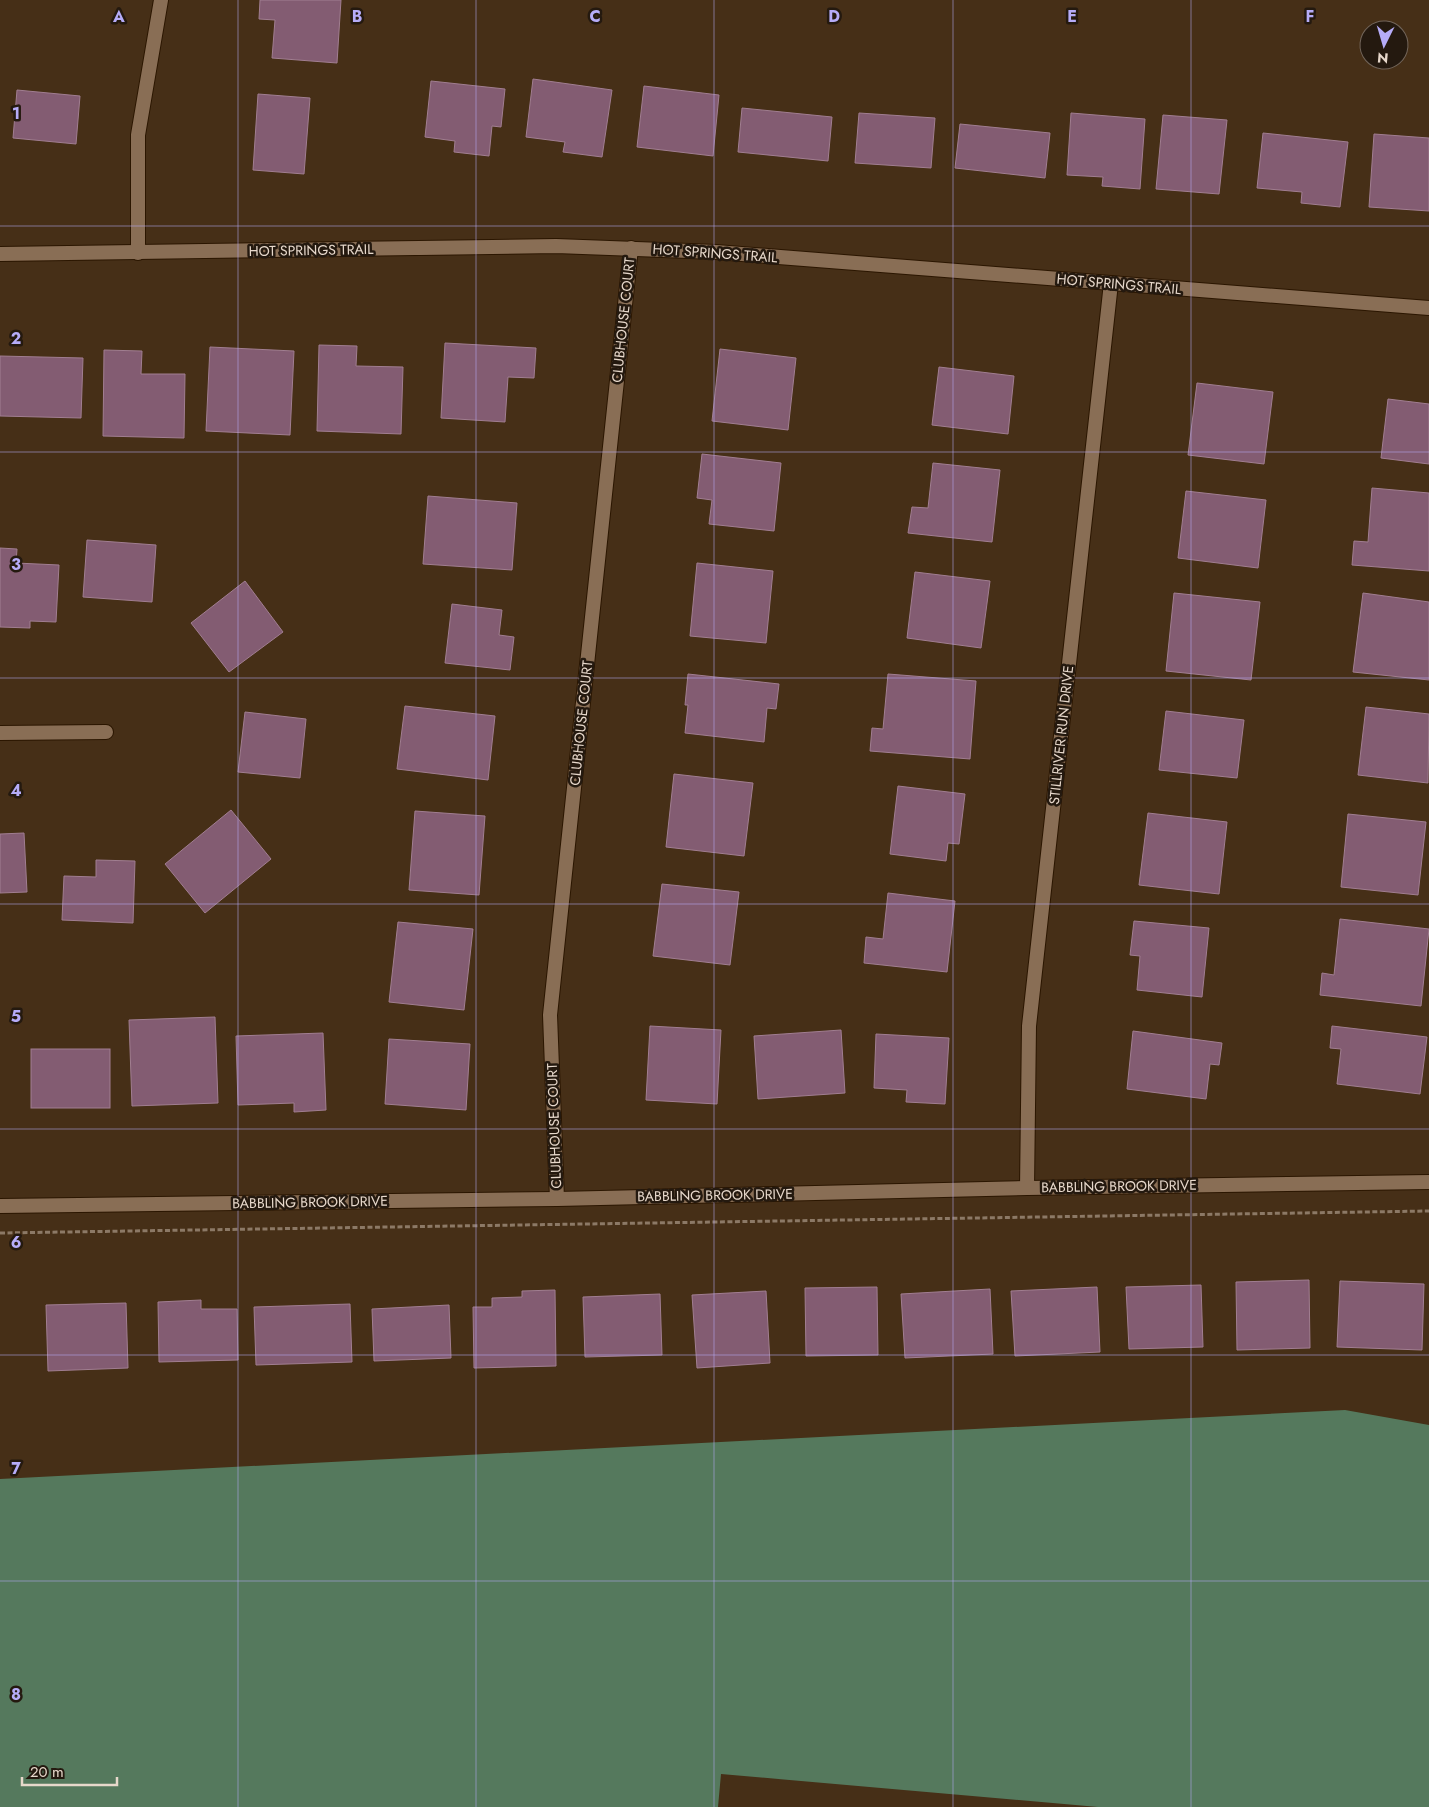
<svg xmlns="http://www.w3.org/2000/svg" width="1429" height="1807" viewBox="0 0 1429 1807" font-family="Jost,sans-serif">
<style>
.forest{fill:#55795d}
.building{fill:#835c72;stroke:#a17e91}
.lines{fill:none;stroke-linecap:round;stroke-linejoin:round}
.minor-casing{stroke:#2b1600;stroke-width:16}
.path{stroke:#8c7966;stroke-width:3;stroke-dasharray:5 2.5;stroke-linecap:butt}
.minor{stroke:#896e55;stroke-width:14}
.grid{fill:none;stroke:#b6acf8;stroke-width:1;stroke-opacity:0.55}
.labels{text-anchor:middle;stroke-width:5;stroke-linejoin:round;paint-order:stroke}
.street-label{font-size:14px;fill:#e7d8cb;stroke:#24190f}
.grid-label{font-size:16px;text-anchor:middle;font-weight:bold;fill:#b6acf8;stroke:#24190f;stroke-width:5;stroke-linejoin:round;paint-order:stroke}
</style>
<rect width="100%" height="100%" fill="#462f17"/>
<!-- forest -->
<path class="forest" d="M1345,1410L1429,1425V1807H1098L721,1774L718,1807H0V1479Z"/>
<!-- building -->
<g class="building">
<path d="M260,0H341L337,63L272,58L275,20L259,19Z"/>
<path d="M533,79L612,90L602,157L563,152L565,142L526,137Z"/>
<path d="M431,81L505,89L501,127L492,126L489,156L454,152L455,141L425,137Z"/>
<path d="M644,86L719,95L713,156L637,147Z"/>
<path d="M17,90L80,96L76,144L13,138Z"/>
<path d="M258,94L310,98L304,174L253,170Z"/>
<path d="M742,108L832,117L828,161L738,152Z"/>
<path d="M859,113L935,118L931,168L855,163Z"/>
<path d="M1071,113L1145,119L1140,189L1102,186L1103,177L1067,175Z"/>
<path d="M1163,115L1227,120L1219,194L1156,189Z"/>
<path d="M960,124L1050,133L1045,178L955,168Z"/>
<path d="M1263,133L1348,142L1340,207L1301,203L1302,192L1257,188Z"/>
<path d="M1374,134L1429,138V211L1369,207Z"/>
<path d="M445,343L536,348L534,378L508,377L505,422L441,418Z"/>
<path d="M319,345L357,346L356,366L403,367L401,434L317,431Z"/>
<path d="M210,347L294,351L290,435L206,431Z"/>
<path d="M720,349L796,358L788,430L712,421Z"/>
<path d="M104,350L142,351L141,374H185L184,438L103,436Z"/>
<path d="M0,356L83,358L81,418L0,416Z"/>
<path d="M939,367L1014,376L1008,434L932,425Z"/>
<path d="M1197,383L1273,392L1264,464L1188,455Z"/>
<path d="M1388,399L1429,404V464L1381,458Z"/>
<path d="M702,454L781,463L774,531L709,524L712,500L697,498Z"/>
<path d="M933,463L1000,470L992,542L908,533L912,507L928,508Z"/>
<path d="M1372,488L1429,493V571L1352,565L1354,541L1368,542Z"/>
<path d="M1186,491L1266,500L1258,568L1178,558Z"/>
<path d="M428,496L517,503L512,570L423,564Z"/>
<path d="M87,540L156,545L152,602L83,597Z"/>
<path d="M0,548L17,549L16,563L59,565L56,622L30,621V628L0,627Z"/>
<path d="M697,563L773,571L766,643L690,636Z"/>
<path d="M915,572L990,581L981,648L907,638Z"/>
<path d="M245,581L283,632L229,672L191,623Z"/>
<path d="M1174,593L1260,602L1251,680L1166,671Z"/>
<path d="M1363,593L1429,602V680L1353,672Z"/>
<path d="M452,604L502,610L499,635L514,637L510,670L445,663Z"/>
<path d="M688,674L779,684L776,709L767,708L764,742L685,733L688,705H685Z"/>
<path d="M888,674L976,681L970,759L870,751L872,728L883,729Z"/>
<path d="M405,706L495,716L488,780L397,769Z"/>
<path d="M1366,707L1429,714L1428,783L1358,775Z"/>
<path d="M1166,711L1244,720L1237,778L1159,770Z"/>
<path d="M245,712L306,719L300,778L238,772Z"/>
<path d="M674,774L753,783L744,856L666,847Z"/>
<path d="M898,786L965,794L959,844L948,843L946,861L890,854Z"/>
<path d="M231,810L271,859L205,913L165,864Z"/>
<path d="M415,811L485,816L479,895L409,890Z"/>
<path d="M1148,813L1227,822L1219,894L1139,885Z"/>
<path d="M1348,814L1426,822L1418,895L1341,887Z"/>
<path d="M24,833L27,892L0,893V834Z"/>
<path d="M96,860L135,861L133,923L62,920L64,876L96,877Z"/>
<path d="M662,884L739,892L730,965L653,956Z"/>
<path d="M888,893L955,901L947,972L864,963L866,937L883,939Z"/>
<path d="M1340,919L1429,929L1421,1006L1320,995L1322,973L1334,975Z"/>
<path d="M1134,921L1209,928L1202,997L1137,990L1140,956L1130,955Z"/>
<path d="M398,922L473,929L464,1010L389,1002Z"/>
<path d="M215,1017L218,1103L132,1106L129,1020Z"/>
<path d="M650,1026L721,1030L717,1104L646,1100Z"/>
<path d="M1332,1026L1427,1037L1420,1094L1337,1084L1341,1049L1330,1048Z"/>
<path d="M841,1030L845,1093L758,1099L754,1036Z"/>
<path d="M1133,1031L1222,1043L1219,1065L1210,1064L1206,1099L1127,1089Z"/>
<path d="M323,1033L326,1110L294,1112V1103L238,1105L236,1036Z"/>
<path d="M876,1034L949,1038L945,1104L906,1102L907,1090L874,1088Z"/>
<path d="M389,1039L470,1044L466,1110L385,1104Z"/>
<rect x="31" y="1049" width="79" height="59"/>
<path d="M1309,1280L1310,1348L1237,1350L1236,1282Z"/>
<path d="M1340,1281L1424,1284L1422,1350L1337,1347Z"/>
<path d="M1201,1285L1203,1347L1129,1349L1126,1287Z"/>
<path d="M877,1287L878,1355L806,1356L805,1288Z"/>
<path d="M1097,1287L1100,1352L1015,1356L1011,1291Z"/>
<path d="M990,1289L993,1354L905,1358L901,1294Z"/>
<path d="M555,1290L556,1366L474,1368L473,1307H492V1298L522,1297V1291Z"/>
<path d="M766,1291L770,1363L697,1368L692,1295Z"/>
<path d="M660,1294L662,1355L585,1357L583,1297Z"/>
<path d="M201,1300V1309H237L238,1360L159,1362L158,1302Z"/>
<path d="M126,1303L128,1368L48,1371L46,1305Z"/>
<path d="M350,1304L352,1362L256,1365L254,1307Z"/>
<path d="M449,1305L451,1358L374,1361L372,1309Z"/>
</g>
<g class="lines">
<!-- minor casing -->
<g class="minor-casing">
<g id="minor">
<path d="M138,253V135L161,0"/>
<path d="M0,254L556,246L716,252L1429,308"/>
<path d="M0,733L106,732"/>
<path d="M1027,1188L1029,1026L1111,283"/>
<path d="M557,1199L550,1015L631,248"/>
<path d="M0,1206L557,1199L1027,1188L1429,1182"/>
</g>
</g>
<!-- path -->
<path class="path" d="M0,1233L1429,1211"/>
<!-- minor -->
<use href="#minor" class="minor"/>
</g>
<!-- grid -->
<path class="grid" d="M238,0V1807M476,0V1807M714,0V1807M953,0V1807M1191,0V1807M0,226H1429M0,452H1429M0,678H1429M0,904H1429M0,1129H1429M0,1355H1429M0,1581H1429"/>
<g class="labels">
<!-- street labels -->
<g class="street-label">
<text transform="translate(311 250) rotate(-1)" y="5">HOT SPRINGS TRAIL</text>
<text transform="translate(715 253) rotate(4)" y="5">HOT SPRINGS TRAIL</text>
<text transform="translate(1119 284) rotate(5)" y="5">HOT SPRINGS TRAIL</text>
<text transform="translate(623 320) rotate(-84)" y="5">CLUBHOUSE COURT</text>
<text transform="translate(581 723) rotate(-84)" y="5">CLUBHOUSE COURT</text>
<text transform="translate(1061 735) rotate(-84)" y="5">STILLRIVER RUN DRIVE</text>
<text transform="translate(554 1126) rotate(-92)" y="5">CLUBHOUSE COURT</text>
<text transform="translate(1119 1186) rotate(-1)" y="5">BABBLING BROOK DRIVE</text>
<text transform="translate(715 1195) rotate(-1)" y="5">BABBLING BROOK DRIVE</text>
<text transform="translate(310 1202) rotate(-1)" y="5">BABBLING BROOK DRIVE</text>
</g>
</g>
<g class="grid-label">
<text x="119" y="22">A</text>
<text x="357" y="22">B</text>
<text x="595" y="22">C</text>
<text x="834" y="22">D</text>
<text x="1072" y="22">E</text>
<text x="1310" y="22">F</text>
<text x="16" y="119">1</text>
<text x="16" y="344">2</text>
<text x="16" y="570">3</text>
<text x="16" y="796">4</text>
<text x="16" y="1022">5</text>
<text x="16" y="1248">6</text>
<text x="16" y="1474">7</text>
<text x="16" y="1700">8</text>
</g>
<!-- north arrow -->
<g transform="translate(1384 45) rotate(185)"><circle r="24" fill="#24190f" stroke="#72655a"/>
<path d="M0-4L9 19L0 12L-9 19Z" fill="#b6acf8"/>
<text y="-8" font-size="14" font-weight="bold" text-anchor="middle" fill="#e7d8cb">N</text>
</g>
<!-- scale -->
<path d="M22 1777v8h95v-8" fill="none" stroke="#e7d8cb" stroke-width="2.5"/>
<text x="30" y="1777" font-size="15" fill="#e7d8cb" stroke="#24190f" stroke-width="4" paint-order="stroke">20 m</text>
</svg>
